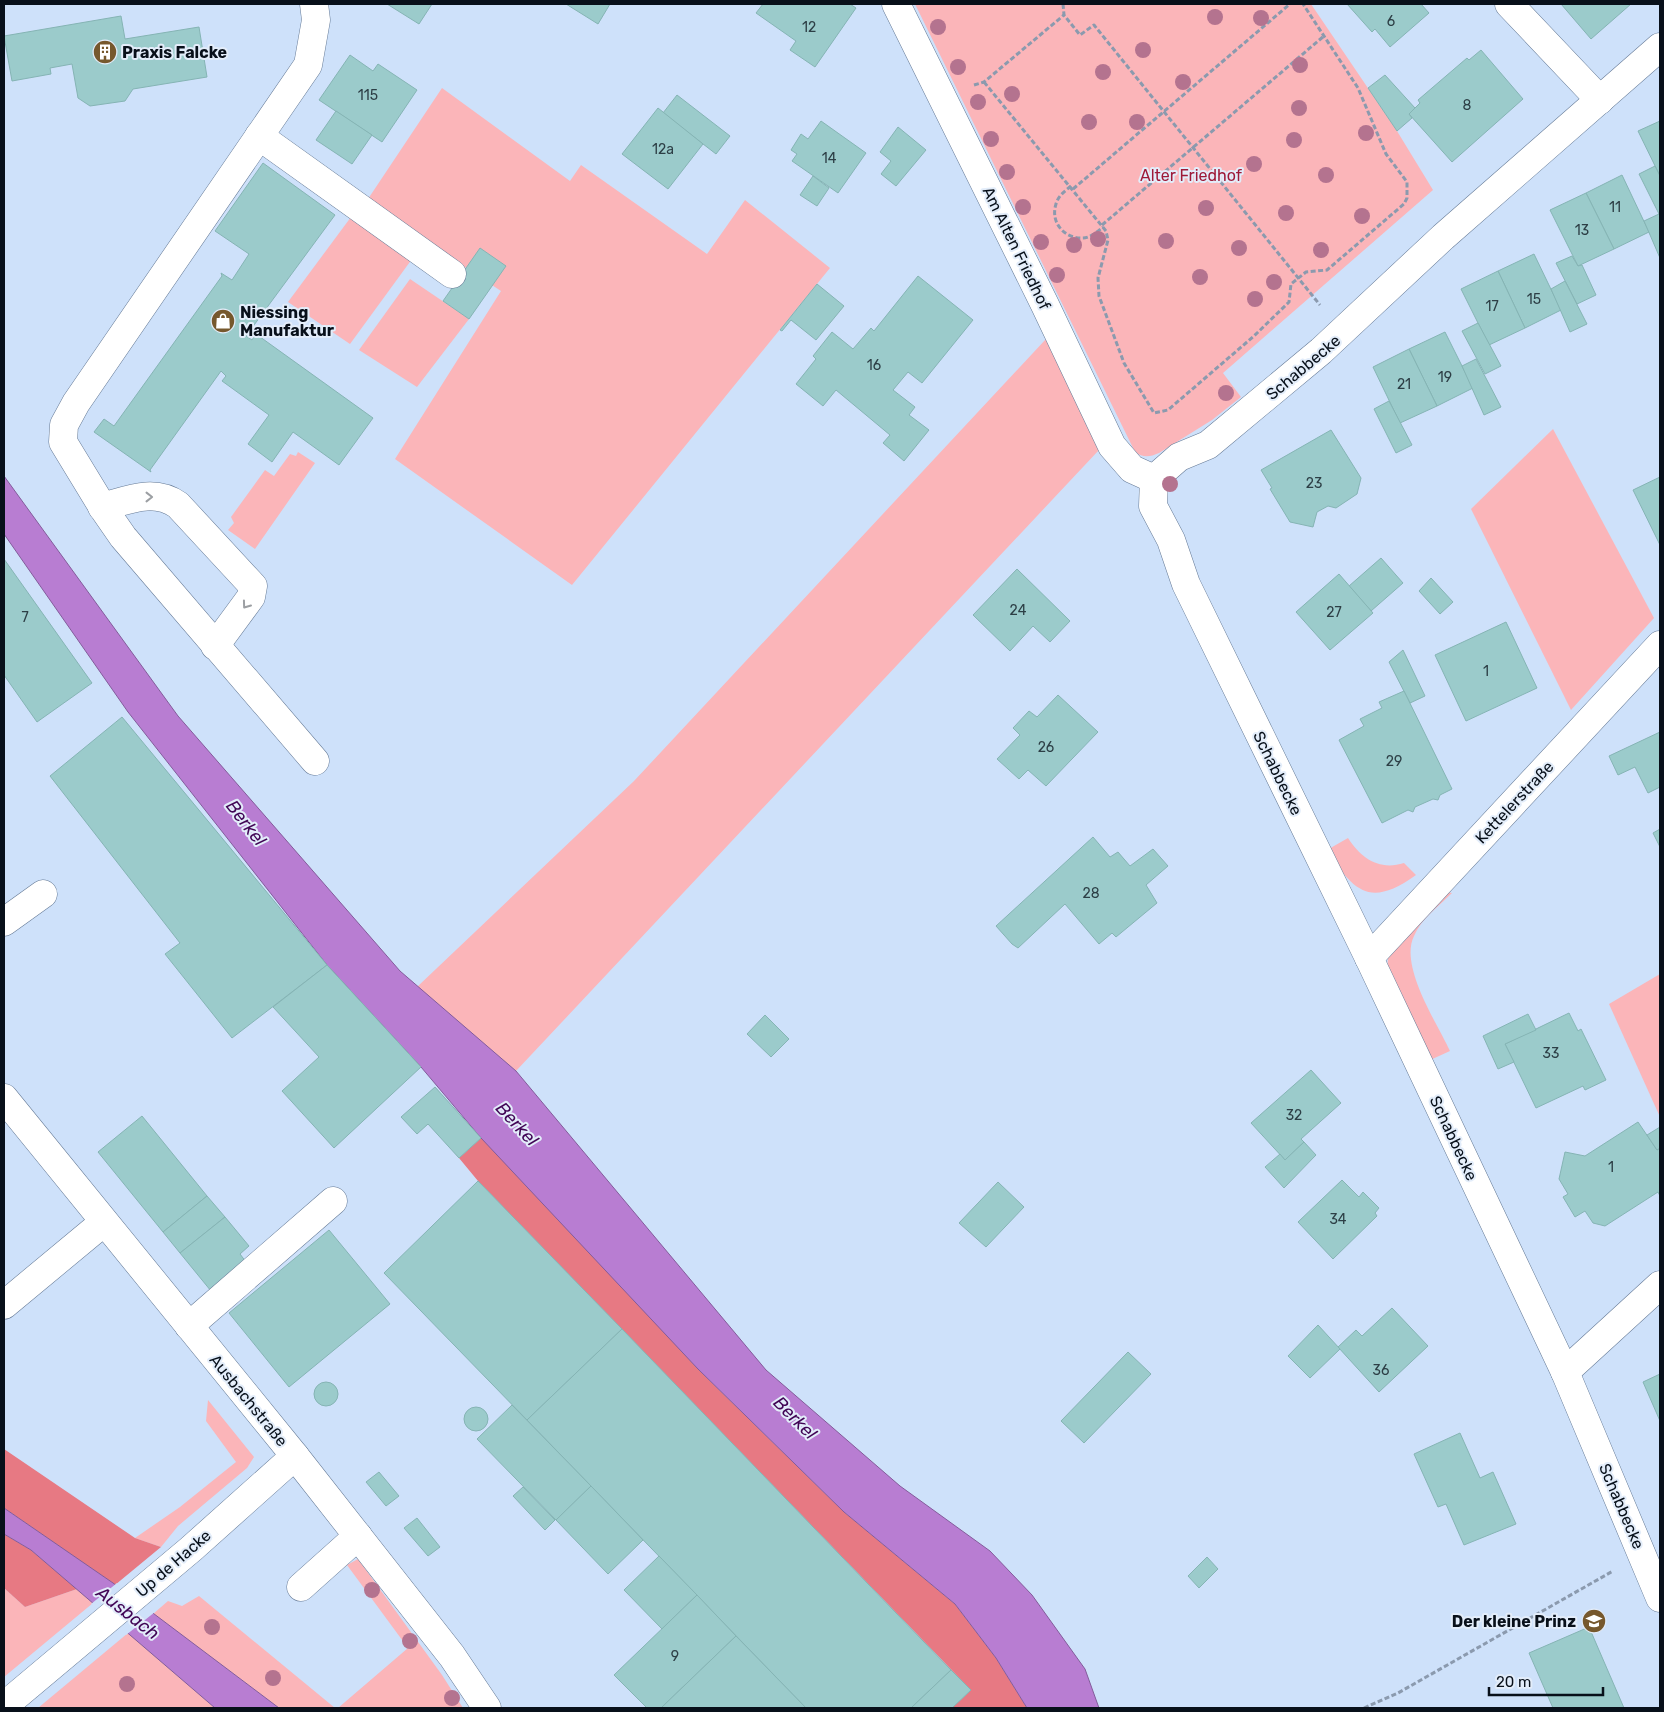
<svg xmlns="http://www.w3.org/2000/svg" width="1664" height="1712" viewBox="0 0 1664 1712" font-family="Rubik,sans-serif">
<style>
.green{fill:#fbb5b9}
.forest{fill:#e77983}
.water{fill:#b87dd2;stroke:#835c9b}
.pier{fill:#cee1fa}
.building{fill:#9bcbcb;stroke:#85b4b4}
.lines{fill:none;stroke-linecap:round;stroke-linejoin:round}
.minor-casing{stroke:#657a96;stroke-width:29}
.path{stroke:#8b9aae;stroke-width:3;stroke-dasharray:5 2.5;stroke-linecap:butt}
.minor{stroke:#fff;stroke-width:28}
.tree{fill:#b4738f}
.oneway{stroke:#9c9fa3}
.labels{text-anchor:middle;stroke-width:4;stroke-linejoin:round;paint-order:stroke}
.number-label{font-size:14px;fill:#2d3f46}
.poi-label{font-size:16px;font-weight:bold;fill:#08101a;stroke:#e3edfa;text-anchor:start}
.park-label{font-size:16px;fill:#9e1938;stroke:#e3edfa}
.street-label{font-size:16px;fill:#08101a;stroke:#e3edfa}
.water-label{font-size:18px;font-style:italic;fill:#410555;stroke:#e3edfa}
</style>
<rect width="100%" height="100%" fill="#cee1fa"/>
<!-- green -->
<g class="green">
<path d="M915,4H1311L1397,131L1433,190L1223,373L1241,397L1212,420L1159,453C1150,457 1143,458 1135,452Z"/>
<path d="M442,88L570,181L581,165L707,254L745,200L830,268L572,585L395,459L501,291L366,202Z"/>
<path d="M351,217L412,259L350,344L288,302Z"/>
<path d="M410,279L469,319L417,387L359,350Z"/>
<path d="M1046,339L1099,450L516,1071L417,987L634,781Z"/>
<path d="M1553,429L1654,618L1571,710L1471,509Z"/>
<path d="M298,452L315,463L255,549L228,530L234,523L231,517L265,470L274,476L290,454L296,456Z"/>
<path d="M1348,838C1361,858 1379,871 1404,863L1416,875C1370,908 1354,892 1327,850Z"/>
<path d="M1442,891L1452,893C1440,905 1421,919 1414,936C1399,966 1437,1023 1450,1051L1428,1061L1387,969L1389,949Z"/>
<path d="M1660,974V1117L1609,1004Z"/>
<path d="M208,1400L254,1457L247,1468L178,1526L161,1547L135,1538L180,1507L236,1462L206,1421Z"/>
<path d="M358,1559L442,1675L463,1708H338L408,1648L347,1565Z"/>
<path d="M4,1588L25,1607L77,1589L93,1603L4,1677Z"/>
<path d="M199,1596L335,1708H279L153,1614L168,1601L182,1606Z"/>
<path d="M128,1633L215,1708H38Z"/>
</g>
<!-- forest -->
<g class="forest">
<path d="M492,1137L698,1369L844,1512L955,1604L996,1658L1027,1708H952L971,1690L478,1181L459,1158L481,1138Z"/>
<path d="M4,1449L135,1538L161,1547L115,1585L4,1508Z"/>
<path d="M4,1534L31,1550L77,1589L25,1607L4,1588Z"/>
</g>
<!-- water -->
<g class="water">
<path d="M4,476L178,716L400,971L516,1071L766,1370L900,1486L990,1551L1032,1595L1085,1669L1099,1708H1027L996,1658L955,1604L844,1512L698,1369L481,1138L421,1067L327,965L128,712L4,534Z"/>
<path d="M4,1508L113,1583L279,1708H215L31,1550L4,1534Z"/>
</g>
<!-- pier -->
<path class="pier" d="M117,1583L155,1612L126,1635L91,1604Z"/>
<!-- building -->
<g class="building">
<path d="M387,4H432L419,24Z"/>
<path d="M566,4H610L598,24Z"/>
<path d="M763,4H850L856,8L815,67L790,50L796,41L756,13Z"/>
<path d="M1347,4H1421L1429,13L1390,47L1375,29L1372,32Z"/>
<path d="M1561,4H1631L1591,39Z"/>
<path d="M121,16L125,39L199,27L207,77L133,89L125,101L90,106L78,98L72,64L50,68L51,74L12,81L4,36Z"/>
<path d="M1481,50L1523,99L1452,162L1409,114L1420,103L1418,100L1467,58L1469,60Z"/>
<path d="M350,55L373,71L378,64L417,90L382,142L319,100Z"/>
<path d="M1385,75L1415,108L1409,114L1412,118L1397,131L1368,88Z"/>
<path d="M677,95L730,136L716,154L663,113Z"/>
<path d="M658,108L703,144L668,189L622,154Z"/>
<path d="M336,111L372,135L352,164L316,140Z"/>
<path d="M821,121L866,153L838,193L792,161L797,154L791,150L801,134L808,139Z"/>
<path d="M1660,121V176L1638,131Z"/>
<path d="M898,127L926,150L896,186L881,174L891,161L880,152Z"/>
<path d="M263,163L335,215L246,336L252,340L256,334L373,418L339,465L293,432L272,462L248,444L269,415L222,381L226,376L221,371L150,470L151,472L94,432L104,419L114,426L222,276L221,273L232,280L249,254L215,231Z"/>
<path d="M1655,166L1660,176V216L1639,174Z"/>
<path d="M1622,175L1649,232L1614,249L1586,193Z"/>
<path d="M813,176L829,188L817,206L800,195Z"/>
<path d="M1586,193L1614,249L1578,266L1550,210Z"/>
<path d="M1659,214L1660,216V258L1644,221Z"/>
<path d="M480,248L506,266L469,319L443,301Z"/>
<path d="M1534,254L1561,310L1525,328L1498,271Z"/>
<path d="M1572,256L1578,266L1582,265L1596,295L1577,304L1556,263Z"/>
<path d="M1498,271L1525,328L1489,345L1461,289Z"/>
<path d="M918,276L973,320L922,383L908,372L893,390L915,407L909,415L929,430L904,461L883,443L890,435L836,390L823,406L796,384L816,359L813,356L832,332L853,349L871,328L874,331Z"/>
<path d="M1565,281L1587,324L1570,332L1551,289Z"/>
<path d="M817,284L844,306L816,340L791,320L782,331L780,330Z"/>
<path d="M1478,323L1501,366L1485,374L1462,331Z"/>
<path d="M1445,332L1473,388L1437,406L1409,349Z"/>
<path d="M1409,349L1437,406L1400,423L1373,367Z"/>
<path d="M1476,359L1501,407L1484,415L1462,366Z"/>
<path d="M1389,401L1412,445L1396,453L1374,409Z"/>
<path d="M1331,430L1361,478L1357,494L1336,508L1328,506L1317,512L1313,527L1290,522L1270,489L1272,488L1261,470Z"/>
<path d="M1660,477V545L1633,490Z"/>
<path d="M1381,558L1403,583L1371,611L1349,586Z"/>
<path d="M4,559L92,683L37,722L4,675Z"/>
<path d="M1017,569L1070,621L1050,642L1033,626L1010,651L973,615Z"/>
<path d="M1339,574L1373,613L1330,650L1296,612Z"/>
<path d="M1431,578L1453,602L1440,614L1419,591Z"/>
<path d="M1506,622L1537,688L1466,721L1435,655Z"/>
<path d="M1403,650L1425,696L1410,703L1389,662Z"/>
<path d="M1404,691L1452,789L1440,795L1438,800L1433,799L1415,807L1413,812L1408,810L1382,823L1339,740L1364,726L1360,719L1382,708L1379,702Z"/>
<path d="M1058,695L1098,732L1046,786L1028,770L1019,779L997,759L1020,735L1013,728L1029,711L1037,717Z"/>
<path d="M122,717L327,965L232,1038L165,954L180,943L50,776Z"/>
<path d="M1660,732V787L1648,793L1635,767L1618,775L1609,756Z"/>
<path d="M1660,829V847L1653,833Z"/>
<path d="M1093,837L1110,857L1118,852L1130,866L1153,849L1168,866L1146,885L1157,903L1116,937L1112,933L1099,944L1065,904L1018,948L1012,944L996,926Z"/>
<path d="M327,965L421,1067L334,1148L282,1091L319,1057L273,1007Z"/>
<path d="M1569,1013L1578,1031L1581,1029L1606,1080L1585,1090L1583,1086L1536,1108L1505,1044Z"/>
<path d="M1528,1014L1536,1030L1505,1044L1514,1062L1498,1069L1483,1036Z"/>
<path d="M765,1015L789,1039L771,1057L747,1034Z"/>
<path d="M1311,1070L1341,1103L1301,1139L1304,1142L1285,1160L1251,1123Z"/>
<path d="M435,1087L481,1138L459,1158L428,1124L417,1134L401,1117Z"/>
<path d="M142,1116L207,1196L163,1232L98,1152Z"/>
<path d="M1638,1122L1657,1150L1660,1148V1196L1658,1192L1605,1226L1593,1223L1585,1211L1575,1217L1563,1197L1568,1194L1559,1179L1565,1152L1585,1156Z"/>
<path d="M1660,1127V1148L1657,1150L1647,1135Z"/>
<path d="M1304,1142L1316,1155L1284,1188L1265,1167L1280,1154L1285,1160Z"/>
<path d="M1342,1180L1359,1197L1363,1192L1379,1208L1375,1213L1377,1216L1333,1259L1298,1222Z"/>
<path d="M478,1181L622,1329L527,1420L384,1273Z"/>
<path d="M998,1182L1024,1207L986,1247L959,1223Z"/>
<path d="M207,1196L225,1217L180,1253L163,1232Z"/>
<path d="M225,1217L249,1246L240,1254L246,1262L211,1291L180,1253Z"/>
<path d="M329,1230L390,1304L289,1387L229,1313Z"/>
<path d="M1392,1308L1428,1346L1379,1392L1338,1347L1356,1330L1362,1336Z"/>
<path d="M1318,1325L1340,1349L1310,1378L1288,1356Z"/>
<path d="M622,1329L951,1670L911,1708H806L527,1420Z"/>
<path d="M1128,1352L1151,1374L1084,1443L1061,1421Z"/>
<path d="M1660,1374V1421L1643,1382Z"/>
<circle cx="326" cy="1394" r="12"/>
<path d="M512,1405L591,1486L556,1520L477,1439Z"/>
<circle cx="476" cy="1419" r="12"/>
<path d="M1460,1433L1480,1478L1493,1472L1516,1524L1464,1545L1446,1504L1438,1507L1414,1454Z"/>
<path d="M379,1472L399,1496L386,1506L366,1482Z"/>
<path d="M591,1486L643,1540L608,1574L556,1520Z"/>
<path d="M523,1487L555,1520L545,1530L513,1496Z"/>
<path d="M417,1518L440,1547L428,1556L404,1528Z"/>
<path d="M659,1556L697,1595L662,1629L624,1590Z"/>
<path d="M1207,1557L1218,1569L1199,1588L1188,1576Z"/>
<path d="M697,1595L736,1636L661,1708H647L614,1675Z"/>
<path d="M1589,1627L1624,1708H1553L1529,1653Z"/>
<path d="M736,1636L806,1708H661Z"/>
<path d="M951,1670L971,1690L952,1708H911Z"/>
</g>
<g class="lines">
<!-- minor casing -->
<g class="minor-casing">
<g id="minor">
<path d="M314,4L316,20L308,65L76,403L64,425L63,442L105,511L123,537L315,761"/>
<path d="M896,4L1045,305L1112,446L1132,469L1154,479"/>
<path d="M1509,4L1600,100"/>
<path d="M1660,47L1443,237L1321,351L1208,445L1179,457L1154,479L1153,506L1171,540L1186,584L1369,958L1565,1372L1660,1598"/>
<path d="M259,136L452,274"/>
<path d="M102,507C128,500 154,488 178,505L253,586L251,597L215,646"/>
<path d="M4,922L43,894"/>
<path d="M1369,958L1660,645"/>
<path d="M4,1098L295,1456L452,1656L487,1708"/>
<path d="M4,1305L104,1222"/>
<path d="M189,1326L333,1201"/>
<path d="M1565,1372L1660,1285"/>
<path d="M301,1587L358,1536"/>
<path d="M4,1706L191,1549L295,1456"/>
</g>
</g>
<!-- path -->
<g class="path">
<path d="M1063,4L1064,15L1080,35L1094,25L1320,305"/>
<path d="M984,82L1106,231L1108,240L1098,278L1099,296L1124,363L1154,413L1168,410L1254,336L1289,302L1291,284L1306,272L1327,270L1404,204L1407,198V182L1386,154L1358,88L1303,4"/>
<path d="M974,85L984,82L1064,15"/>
<path d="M1071,186C1065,191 1058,196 1056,204C1050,222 1064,239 1083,238C1090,238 1097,232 1103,227"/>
<path d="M1073,189L1290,4"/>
<path d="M1102,225L1324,36"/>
<path d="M1364,1708L1398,1693L1613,1571"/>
</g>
<!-- minor -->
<use href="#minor" class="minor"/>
</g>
<!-- trees -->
<g class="tree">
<circle cx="1215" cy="17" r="8"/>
<circle cx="1261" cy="18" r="8"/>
<circle cx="938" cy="27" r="8"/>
<circle cx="1143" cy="50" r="8"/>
<circle cx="1300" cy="65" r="8"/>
<circle cx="958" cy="67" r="8"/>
<circle cx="1103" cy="72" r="8"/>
<circle cx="1183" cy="82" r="8"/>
<circle cx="1012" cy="94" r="8"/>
<circle cx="978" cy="102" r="8"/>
<circle cx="1299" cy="108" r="8"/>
<circle cx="1089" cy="122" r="8"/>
<circle cx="1137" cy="122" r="8"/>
<circle cx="1366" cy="133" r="8"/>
<circle cx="991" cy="139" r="8"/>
<circle cx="1294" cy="140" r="8"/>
<circle cx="1254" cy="164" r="8"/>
<circle cx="1007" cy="172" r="8"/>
<circle cx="1326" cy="175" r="8"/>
<circle cx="1023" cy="207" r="8"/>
<circle cx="1206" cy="208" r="8"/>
<circle cx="1286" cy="213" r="8"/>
<circle cx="1362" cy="216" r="8"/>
<circle cx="1098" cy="239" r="8"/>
<circle cx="1166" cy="241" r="8"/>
<circle cx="1041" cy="242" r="8"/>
<circle cx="1074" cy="245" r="8"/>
<circle cx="1239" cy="248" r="8"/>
<circle cx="1321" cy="250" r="8"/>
<circle cx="1057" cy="275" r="8"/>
<circle cx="1200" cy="277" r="8"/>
<circle cx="1274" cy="282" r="8"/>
<circle cx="1255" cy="299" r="8"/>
<circle cx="1226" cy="393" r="8"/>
<circle cx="1170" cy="484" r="8"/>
<circle cx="372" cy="1590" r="8"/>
<circle cx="212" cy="1627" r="8"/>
<circle cx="410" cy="1641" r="8"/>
<circle cx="273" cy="1678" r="8"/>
<circle cx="127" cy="1684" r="8"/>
<circle cx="452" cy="1698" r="8"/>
</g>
<!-- one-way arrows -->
<defs><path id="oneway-chevron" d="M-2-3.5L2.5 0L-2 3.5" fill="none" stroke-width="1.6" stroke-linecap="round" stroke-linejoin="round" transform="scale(1.25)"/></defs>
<g class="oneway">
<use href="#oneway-chevron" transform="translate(149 497)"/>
<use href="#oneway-chevron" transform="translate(246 605) rotate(126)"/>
</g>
<!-- icons -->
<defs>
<g id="building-disc" transform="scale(1.25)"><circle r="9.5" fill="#76582d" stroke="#e3edfa"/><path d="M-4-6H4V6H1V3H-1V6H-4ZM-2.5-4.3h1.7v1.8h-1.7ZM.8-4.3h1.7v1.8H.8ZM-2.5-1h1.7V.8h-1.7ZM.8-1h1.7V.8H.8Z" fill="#fff"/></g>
<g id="shop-disc" transform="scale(1.25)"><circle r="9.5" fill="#76582d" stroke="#e3edfa"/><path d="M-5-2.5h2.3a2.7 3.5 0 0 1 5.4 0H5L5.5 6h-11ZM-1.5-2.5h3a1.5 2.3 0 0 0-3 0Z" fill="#fff"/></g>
<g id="school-disc" transform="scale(1.25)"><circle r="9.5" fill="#76582d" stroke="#e3edfa"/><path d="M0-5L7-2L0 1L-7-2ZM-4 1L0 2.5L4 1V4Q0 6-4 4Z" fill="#fff"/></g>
</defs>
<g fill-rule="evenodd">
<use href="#building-disc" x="105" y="52"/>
<use href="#shop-disc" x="223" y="321"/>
<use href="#school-disc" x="1594" y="1621"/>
</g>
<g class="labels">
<!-- number labels -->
<g class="number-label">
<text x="1391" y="26">6</text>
<text x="809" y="32">12</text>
<text x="368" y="100">115</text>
<text x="1467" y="110">8</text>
<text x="663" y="154">12a</text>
<text x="829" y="163">14</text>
<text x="1615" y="212">11</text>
<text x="1582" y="235">13</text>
<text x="1534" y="304">15</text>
<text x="1492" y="311">17</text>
<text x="874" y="370">16</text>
<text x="1445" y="382">19</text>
<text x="1404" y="389">21</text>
<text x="1314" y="488">23</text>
<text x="1018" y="615">24</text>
<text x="1334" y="617">27</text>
<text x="25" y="622">7</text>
<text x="1486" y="676">1</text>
<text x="1046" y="752">26</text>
<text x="1394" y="766">29</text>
<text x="1091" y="898">28</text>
<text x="1551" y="1058">33</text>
<text x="1294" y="1120">32</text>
<text x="1611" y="1172">1</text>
<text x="1338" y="1224">34</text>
<text x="1381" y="1375">36</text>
<text x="675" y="1661">9</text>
</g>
<!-- poi labels -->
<g class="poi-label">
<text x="122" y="58">Praxis Falcke</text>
<text x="240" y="318">Niessing<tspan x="240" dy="18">Manufaktur</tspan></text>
<text x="1576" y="1627" text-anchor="end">Der kleine Prinz</text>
</g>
<!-- park labels -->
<g class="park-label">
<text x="1191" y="181">Alter Friedhof</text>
</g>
<!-- street labels -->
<g class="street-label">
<text transform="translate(1017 248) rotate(64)" y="6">Am Alten Friedhof</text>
<text transform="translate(1303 367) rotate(-40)" y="6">Schabbecke</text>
<text transform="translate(1278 773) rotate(64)" y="6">Schabbecke</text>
<text transform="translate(1514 802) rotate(-47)" y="6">Kettelerstraße</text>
<text transform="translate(1454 1138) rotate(65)" y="6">Schabbecke</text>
<text transform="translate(249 1400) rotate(51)" y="6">Ausbachstraße</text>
<text transform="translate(1622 1506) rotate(67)" y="6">Schabbecke</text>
<text transform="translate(173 1563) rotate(-41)" y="6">Up de Hacke</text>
</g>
<!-- water labels -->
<g class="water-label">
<text transform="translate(246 823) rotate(52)" y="6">Berkel</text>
<text transform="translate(517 1124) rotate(47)" y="6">Berkel</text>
<text transform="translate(795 1418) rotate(45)" y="6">Berkel</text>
<text transform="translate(128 1613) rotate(38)" y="6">Ausbach</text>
</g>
</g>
<!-- border -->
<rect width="1664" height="1712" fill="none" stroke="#08101a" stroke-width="10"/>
<!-- scale -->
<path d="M1489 1687v8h114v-8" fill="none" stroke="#08101a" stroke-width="2.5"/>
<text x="1496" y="1687" font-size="15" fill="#08101a" stroke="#e3edfa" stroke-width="4" paint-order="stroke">20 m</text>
</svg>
